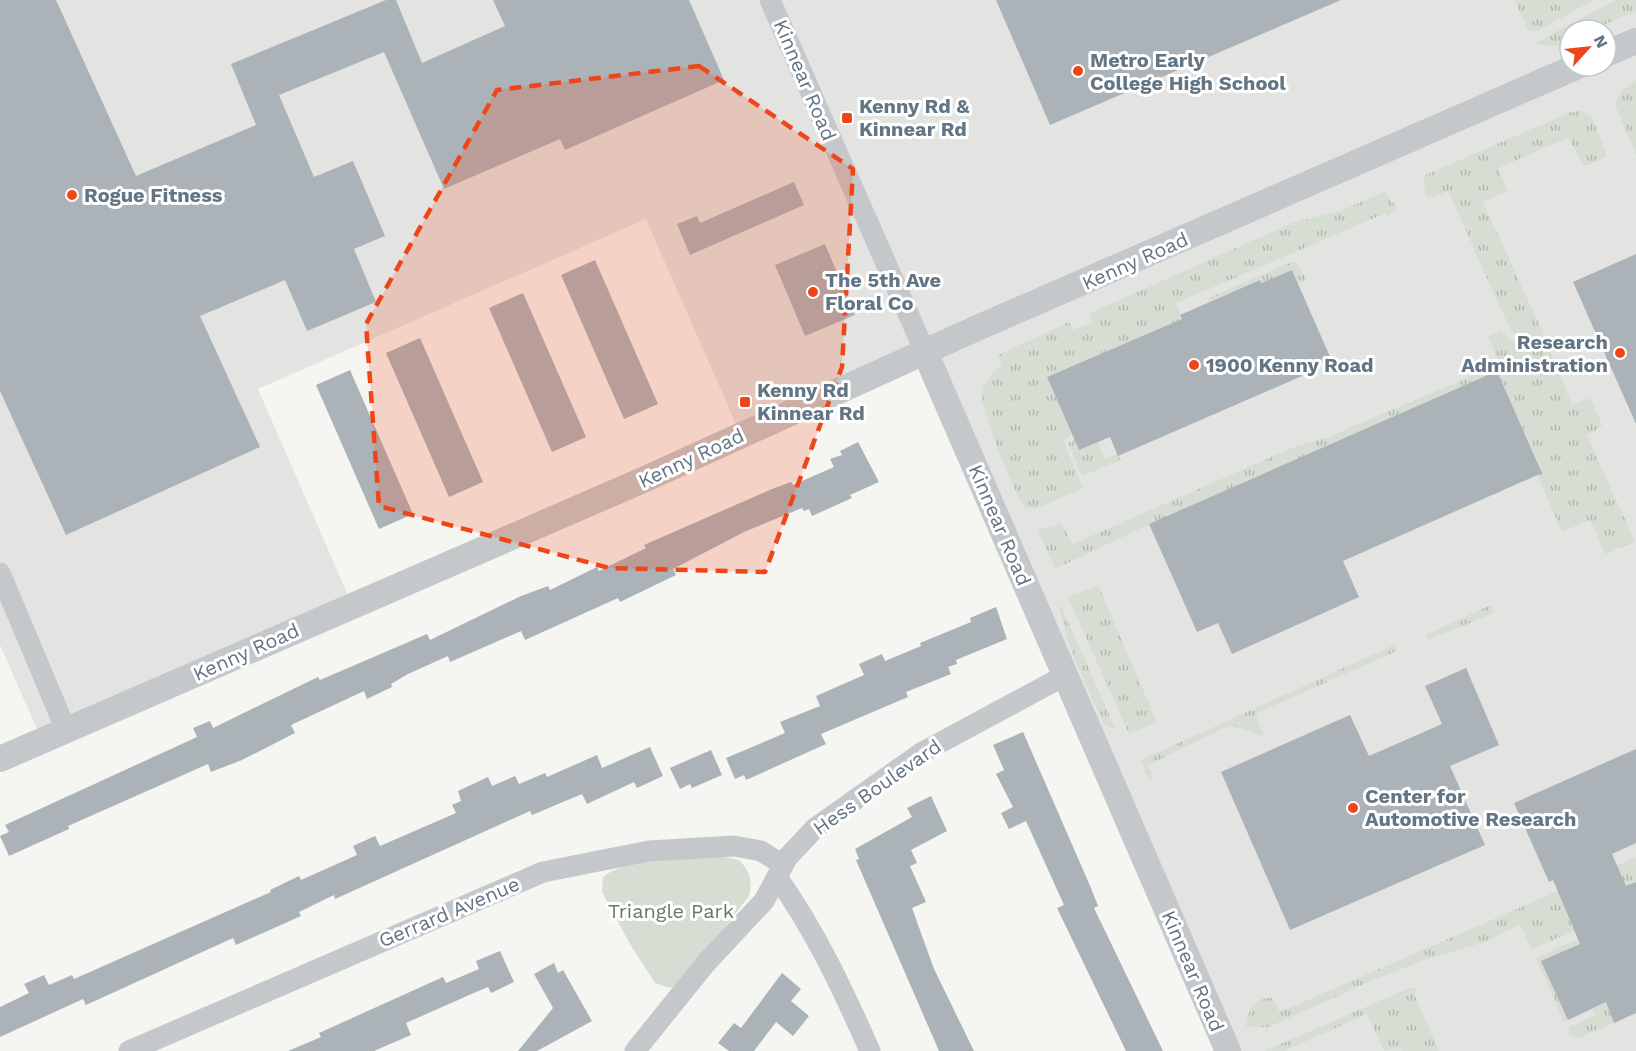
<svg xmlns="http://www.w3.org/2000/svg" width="1636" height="1051" viewBox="0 0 1636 1051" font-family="'Work Sans',sans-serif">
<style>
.built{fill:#e3e4e2;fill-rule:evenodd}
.grass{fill:url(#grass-tufts)}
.park{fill:#d6ddd2}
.building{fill:#abb3b8}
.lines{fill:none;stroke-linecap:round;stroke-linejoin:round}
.minor{stroke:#c4c8cb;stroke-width:21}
.tertiary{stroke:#c4c8cb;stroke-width:26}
.marked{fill:#ee4618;fill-opacity:0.2;stroke:#ee4618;stroke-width:4.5;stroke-dasharray:12 8;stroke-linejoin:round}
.poi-dot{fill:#ee4618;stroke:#fff;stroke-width:2}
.labels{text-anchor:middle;stroke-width:6;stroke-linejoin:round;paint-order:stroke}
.poi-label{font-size:20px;font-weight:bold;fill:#627584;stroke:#fff;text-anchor:start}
.street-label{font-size:20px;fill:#627584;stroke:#fff}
.park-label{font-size:20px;fill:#677b61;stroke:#fff}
</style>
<defs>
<pattern id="grass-tufts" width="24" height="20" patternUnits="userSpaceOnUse" patternTransform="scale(1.5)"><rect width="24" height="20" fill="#d6ddd2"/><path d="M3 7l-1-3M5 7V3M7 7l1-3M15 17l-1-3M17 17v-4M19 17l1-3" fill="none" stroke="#b1b8b0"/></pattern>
</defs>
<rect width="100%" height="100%" fill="#f5f5f1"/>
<!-- built -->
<path class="built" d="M0,0H1636V1051H1231L928,349L739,431L646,219L258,389L351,602L41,738L0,645ZM1570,30H1606V66H1570Z"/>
<!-- grass -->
<g class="grass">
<path d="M1515,0H1594L1539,30L1528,31Z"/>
<path d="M1616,0H1636V11L1592,30H1570V40C1557,45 1549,49 1535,43Z"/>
<path d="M1636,80V155L1615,105L1622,90Z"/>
<path d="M1581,111L1592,117L1607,156L1587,166L1583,164L1568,138L1498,168L1508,191L1483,202L1544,335L1521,339L1513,333L1504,316L1448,191L1432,198L1426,196L1423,176L1571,112Z"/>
<path d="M1384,192L1397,207L1388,217L1386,213L1176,303L1182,319L1047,377L1072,435L1063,440L1083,488L1035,509L1025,508C1014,492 981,412 982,394C984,381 994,372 1002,363L998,355L1069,322L1073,330L1093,322L1090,313L1292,223L1340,211Z"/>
<path d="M1292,262L1298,263L1306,280L1298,283L1292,270L1261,283L1260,280L1210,301L1208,298Z"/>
<path d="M1501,330C1514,347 1527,350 1546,341L1572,404L1586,399L1592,401L1602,425L1599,429L1587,435L1635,542L1605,554L1590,520L1562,532L1537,475L1542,472L1497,371L1150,524L1055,569L1038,530L1061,524L1073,544L1294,447L1331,436L1499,364L1488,336Z"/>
<path d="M1074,440L1079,450L1098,442L1105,459L1117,454L1121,460L1082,476L1068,443Z"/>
<path d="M1098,585L1157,722L1129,734L1068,597Z"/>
<path d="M1060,603L1116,730L1104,725C1091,693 1060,636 1060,603Z"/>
<path d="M1491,605L1494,613L1428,640L1425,635Z"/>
<path d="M1394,645L1397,651L1257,713L1256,717L1264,736L1230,725L1148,765L1153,776L1149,780L1141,760Z"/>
<path d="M1636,857V882L1626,886L1624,880L1564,906L1574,931L1532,949L1520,925L1482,943L1427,959L1373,980L1269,1027H1246C1248,1011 1253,997 1272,998L1280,1012Z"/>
<path d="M1578,939L1580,944L1542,961L1568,1020L1564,1022L1536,958Z"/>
<path d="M1412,987L1416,988L1415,996L1439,1051H1402L1400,1048L1384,1051L1367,1014L1284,1051H1264Z"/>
<path d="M1606,1003L1614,1023L1578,1038L1569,1034V1027L1595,1015L1592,1009Z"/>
</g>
<!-- park -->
<path class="park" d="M719,856L739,860C750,872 753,880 749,896L681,983L670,988L655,983L630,944L602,892L603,877C629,856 686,859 719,856Z"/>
<!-- building -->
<g class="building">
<path d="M0,0H56L136,176L256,125L231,64L386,0H396L422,63L505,26L493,0H689L724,80L565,150L560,139L444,189L384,52L279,95L314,177L353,161L385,236L354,249L376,302L307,331L285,280L200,316L260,447L66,535L0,391Z"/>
<path d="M996,0H1341L1050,125Z"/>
<path d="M794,182L804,205L690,255L677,224L697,216L700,223Z"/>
<path d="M825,244L855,315L805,336L775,265Z"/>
<path d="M1636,254V424L1573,282Z"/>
<path d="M595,260L658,404L624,419L561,275Z"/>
<path d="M1292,270L1331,359L1301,372L1302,376L1118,456L1110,437L1079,450L1047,377L1182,319L1180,315L1260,280L1261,283Z"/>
<path d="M523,293L586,437L552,452L489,308Z"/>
<path d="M420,338L483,482L449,497L386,353Z"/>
<path d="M350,370L413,514L379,529L316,385Z"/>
<path d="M1497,371L1542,473L1343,561L1359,597L1232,654L1218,623L1197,632L1149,524Z"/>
<path d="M858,442L879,482L850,495L852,498L812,516L809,509L804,511L802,508L744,532L673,569L676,575L620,602L618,598L525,640L521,631L450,662L448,656L408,674L391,684L392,687L367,699L364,691L291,725L295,733L242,760L211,772L208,764L68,826L69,829L9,856L0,836L9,832L5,825L197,737L193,728L210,721L213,728L318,677L320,680L427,634L430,640L521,596L548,586L550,590L597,567L599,571L646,548L644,545L772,489L791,482L793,485L834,467L830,459L842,455L840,451Z"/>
<path d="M996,607L1007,639L956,660L957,664L948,667L951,674L906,692L908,697L821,734L826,744L746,780L744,775L735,779L726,758L785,733L780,722L820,706L816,696L864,675L859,664L882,654L885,661L921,646L920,643L971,622L970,618Z"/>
<path d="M1466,668L1499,745L1450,766L1485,845L1290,930L1221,772L1350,715L1369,756L1442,724L1425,686Z"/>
<path d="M1023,732L1091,888L1098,906L1094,908L1163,1051H1126L1057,908L1064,905L1026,821L1009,829L1001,813L1013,807L996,774L1004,770L993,745Z"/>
<path d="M650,747L663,776L637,788L634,782L587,804L582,794L532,815L530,811L335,899L334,895L299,912L301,916L236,945L233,938L86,1005L83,999L0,1037V1007L29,993L24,984L44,975L49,985L72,975L74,979L271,892L270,890L299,876L301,880L357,855L353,846L375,836L380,846L456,813L452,805L461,801L458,791L488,777L492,786L515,776L519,784L545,773L547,777L597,755L602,768Z"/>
<path d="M1636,749V843L1612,854L1626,886L1636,882V1013L1614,1023L1606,1002L1568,1020L1541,961L1580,944L1553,880L1549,882L1514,803Z"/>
<path d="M711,750L722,775L692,788L690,784L680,789L670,768Z"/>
<path d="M931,796L947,831L911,850L917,863L910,866L926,902L912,908L934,969L974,1051H939L856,860L859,859L855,849L912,817L907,808Z"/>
<path d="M500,951L514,982L491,993L488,987L476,992L406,1023L411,1035L374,1051H288L321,1037L319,1033L443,977L446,983L479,969L476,961Z"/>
<path d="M554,963L558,973L563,970L592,1021L537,1051H518L553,1008L534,974Z"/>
<path d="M782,973L801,989L791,1001L809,1016L793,1036L776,1022L754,1051H729L718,1043L734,1023L741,1028Z"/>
</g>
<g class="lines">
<!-- minor -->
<g class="minor">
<path d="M770,0L925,352"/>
<path d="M0,573L66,730"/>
<path d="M777,877C816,932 843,990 870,1051"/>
<path d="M129,1051L543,872L649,851L734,846L761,851L783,865"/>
<path d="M635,1051L706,963L764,901L787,858L815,828L921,753L1064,676"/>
</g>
<!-- tertiary -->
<g class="tertiary">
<path d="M1606,54L1636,41"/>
<path d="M925,352L1228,1051"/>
<path d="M0,759L643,480L975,329L1578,66"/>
</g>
</g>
<!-- marked area -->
<path class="marked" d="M699,66L853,169L842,367L765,572L609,568L379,506L366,324L497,90Z"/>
<!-- markers -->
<g class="poi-dot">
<circle cx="1078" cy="71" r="6"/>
<rect x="841" y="112" width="12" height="12" rx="3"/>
<circle cx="72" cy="195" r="6"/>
<circle cx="813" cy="292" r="6"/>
<circle cx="1620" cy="353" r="6"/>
<circle cx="1194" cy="365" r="6"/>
<rect x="739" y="396" width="12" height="12" rx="3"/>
<circle cx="1353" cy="808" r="6"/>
</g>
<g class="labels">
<!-- poi labels -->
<g class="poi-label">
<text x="1090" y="67">Metro Early<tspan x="1090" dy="23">College High School</tspan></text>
<text x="859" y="113">Kenny Rd &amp;<tspan x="859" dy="23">Kinnear Rd</tspan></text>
<text x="84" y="202">Rogue Fitness</text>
<text x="825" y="287">The 5th Ave<tspan x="825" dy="23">Floral Co</tspan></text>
<text x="1608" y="349" text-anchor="end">Research<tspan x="1608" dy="23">Administration</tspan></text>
<text x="1206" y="372">1900 Kenny Road</text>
<text x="757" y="397">Kenny Rd<tspan x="757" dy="23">Kinnear Rd</tspan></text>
<text x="1365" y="803">Center for<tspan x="1365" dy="23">Automotive Research</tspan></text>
</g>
<!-- street labels -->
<g class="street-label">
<text transform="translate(805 80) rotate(67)" y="7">Kinnear Road</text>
<text transform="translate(1135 261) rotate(-24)" y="7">Kenny Road</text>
<text transform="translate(691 458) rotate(-25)" y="7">Kenny Road</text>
<text transform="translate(1000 525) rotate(67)" y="7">Kinnear Road</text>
<text transform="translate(246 652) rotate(-24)" y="7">Kenny Road</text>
<text transform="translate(877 787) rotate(-35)" y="7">Hess Boulevard</text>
<text transform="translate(449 912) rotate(-23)" y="7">Gerrard Avenue</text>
<text transform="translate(1193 971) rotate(67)" y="7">Kinnear Road</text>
</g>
<!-- park labels -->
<g class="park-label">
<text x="671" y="918">Triangle Park</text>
</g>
</g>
<!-- north arrow -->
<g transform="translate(1588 48) rotate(63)"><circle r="28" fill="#ffffff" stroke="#c0c8ce" stroke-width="1.5"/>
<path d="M0-4.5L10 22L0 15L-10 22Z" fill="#ee4618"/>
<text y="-9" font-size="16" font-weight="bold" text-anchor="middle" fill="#627584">N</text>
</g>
</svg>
